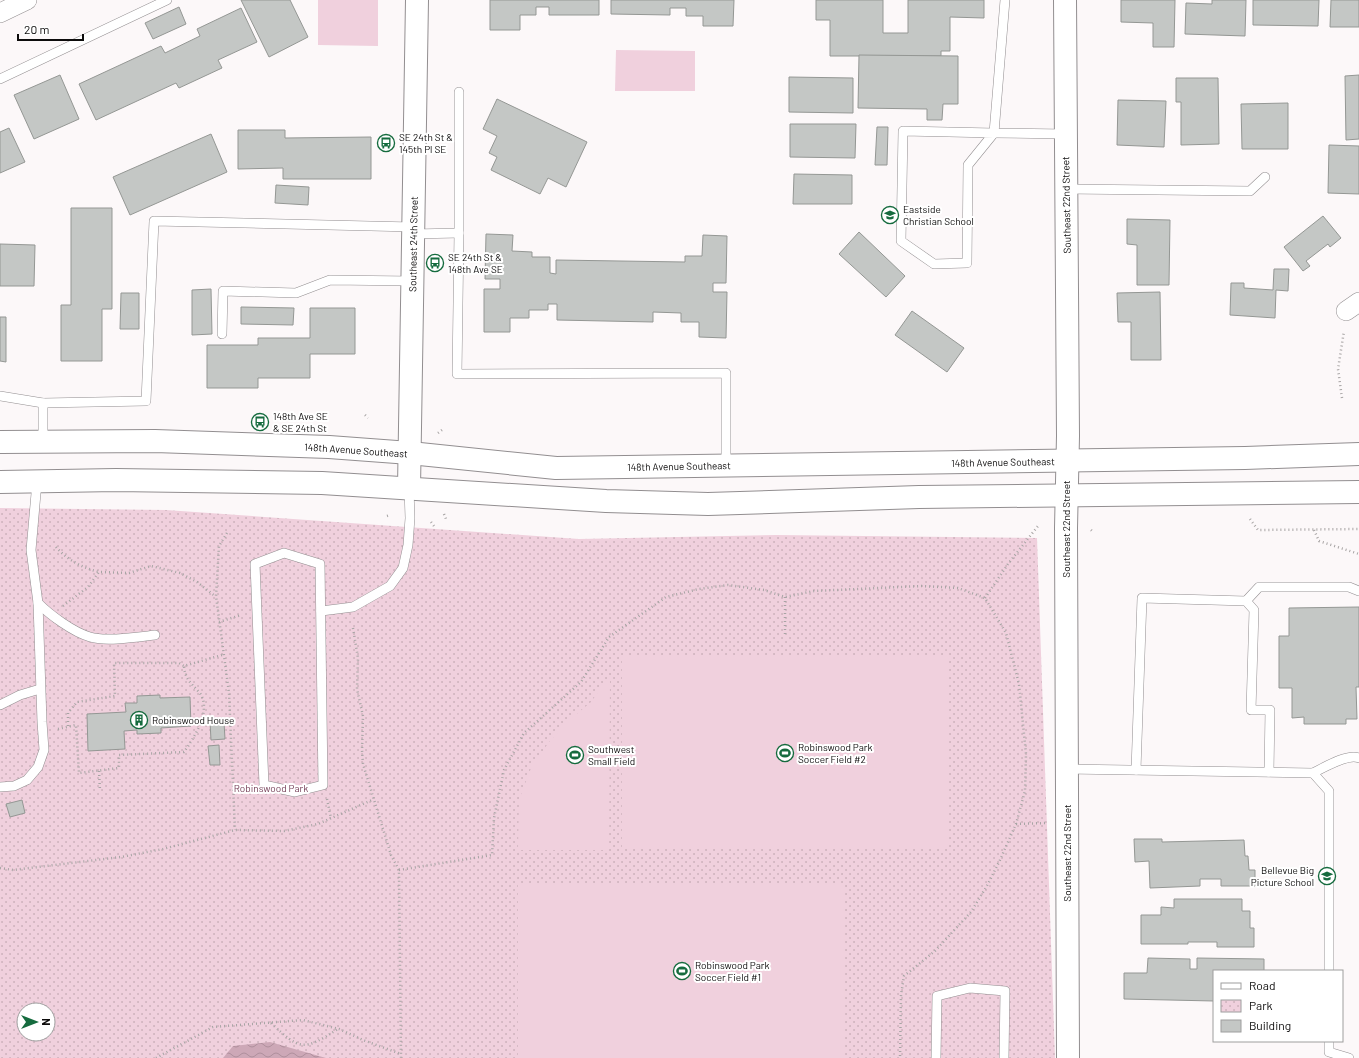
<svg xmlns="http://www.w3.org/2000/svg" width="1359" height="1058" viewBox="0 0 1359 1058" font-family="Barlow,sans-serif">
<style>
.park{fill:url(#park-dots);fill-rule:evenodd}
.pitch{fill:#f0d0dd}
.water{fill:url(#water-waves)}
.building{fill:#c4c7c5;stroke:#949794}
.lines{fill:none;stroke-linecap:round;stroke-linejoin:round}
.service-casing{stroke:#928e90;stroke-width:10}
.minor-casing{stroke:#928e90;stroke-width:20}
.tertiary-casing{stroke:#928e90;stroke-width:24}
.primary-casing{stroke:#928e90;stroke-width:24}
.path{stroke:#a7a4a4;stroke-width:2.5;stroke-dasharray:1 3;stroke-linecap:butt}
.service{stroke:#fff;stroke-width:9}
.minor{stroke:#fff;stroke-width:19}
.tertiary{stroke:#fff;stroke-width:22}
.primary{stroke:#fff;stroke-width:22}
.labels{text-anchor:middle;stroke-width:4;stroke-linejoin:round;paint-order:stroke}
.poi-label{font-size:10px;fill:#0d0c0c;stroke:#fff;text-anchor:start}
.street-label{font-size:10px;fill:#0d0c0c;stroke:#fff}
.park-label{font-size:10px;fill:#78435b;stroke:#fff}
</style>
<defs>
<pattern id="park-dots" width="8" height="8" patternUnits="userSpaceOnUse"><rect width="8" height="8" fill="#f0d0dd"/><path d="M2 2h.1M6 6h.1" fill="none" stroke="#cdb1bc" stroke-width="1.8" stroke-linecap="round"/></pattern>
<pattern id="water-waves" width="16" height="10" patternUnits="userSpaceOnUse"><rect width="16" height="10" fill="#cda8b7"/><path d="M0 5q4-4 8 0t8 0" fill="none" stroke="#af8f9c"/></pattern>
</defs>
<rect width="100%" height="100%" fill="#fcf8f9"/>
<!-- park -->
<path class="park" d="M0,508L166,510L579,539L776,535L1037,538L1055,1058H0ZM24,1010H48V1034H24Z"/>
<!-- pitch -->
<g class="pitch">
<path d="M318,0H378V46L318,45Z"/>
<path d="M616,50L695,51V91H615Z"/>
<rect x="622" y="656" width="327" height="193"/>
<path d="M610,675L609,850H518L519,800L531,768L549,742L567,722L591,702Z"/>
<path d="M518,883H844L845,1058H518Z"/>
</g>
<!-- water -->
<path class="water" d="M270,1042L326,1058H223L233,1046Z"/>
<!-- building -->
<g class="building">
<path d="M241,0H290L308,37L269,57Z"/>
<path d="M490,0H599V15H549V7H536V15H520V30H490Z"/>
<path d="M611,0H734L733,26H703V16H686V8H670V15L611,14Z"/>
<path d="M816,0H883V33H908V0H984V18L950,17V51H941V56H830V20H816Z"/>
<path d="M1121,0H1175L1174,47H1153V23L1121,22Z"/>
<path d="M1212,0H1246L1245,36L1185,34L1186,3L1212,4Z"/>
<path d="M1253,0H1319L1318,26L1253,25Z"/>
<path d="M1331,0H1359V27H1330Z"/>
<path d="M179,7L186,24L153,39L145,23Z"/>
<path d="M241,8L257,42L218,60L222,68L179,88L176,83L96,120L79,84L161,46L165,53L200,36L197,29Z"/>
<path d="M859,55L958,56V104H943L942,120H927V109L858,108Z"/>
<path d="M60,75L79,119L34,139L14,95Z"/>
<path d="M1359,75V139L1346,140L1345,76Z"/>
<path d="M789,77L853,78V113L789,112Z"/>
<path d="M1176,78H1218L1219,144L1181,145V102H1176Z"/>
<path d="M497,99L587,142L566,187L548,178L540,194L491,170L497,157L489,153L497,136L483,129Z"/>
<path d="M1118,100L1166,101L1164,147L1117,145Z"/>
<path d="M1288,103V149H1242L1241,104Z"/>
<path d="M790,124H856L855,158L790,157Z"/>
<path d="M877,127H888L887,165H875Z"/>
<path d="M9,128L25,162L0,173V132Z"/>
<path d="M238,130H285V138L371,137V179H283V168L238,169Z"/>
<path d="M211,134L227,172L130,215L113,177Z"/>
<path d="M1329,145L1359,146V194L1328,193Z"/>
<path d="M794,174L852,175V204H793Z"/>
<path d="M276,185L309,187L308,205L275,203Z"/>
<path d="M71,208H112V309H102V361H61V305H71Z"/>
<path d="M1323,216L1341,238L1330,247L1328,244L1306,261L1310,266L1303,271L1284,247Z"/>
<path d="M1127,219L1170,220L1169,285H1137V245L1127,244Z"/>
<path d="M859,232L905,276L886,297L839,254Z"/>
<path d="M486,234L513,235L512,251L532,252V257H550V273L556,274V260L685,262V256H702L703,235L727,236L726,283H713V292H727L726,338L699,337V322H681V313L653,312V322L557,320V304H548V310H529V318H510V332H484V289H500V279H485Z"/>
<path d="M0,244L35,245L34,286H0Z"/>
<path d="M1274,269H1289L1288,291L1276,290L1275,318L1230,315L1231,283H1244V288L1273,290Z"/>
<path d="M211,289L212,334L192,335V290Z"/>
<path d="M1160,292L1161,360H1131V322H1118L1117,293Z"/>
<path d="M121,293H139V329H120Z"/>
<path d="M241,307L294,308L293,325L241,324Z"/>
<path d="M310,308H355V354H310V378H258V388H207V345H258V338H310Z"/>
<path d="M912,311L964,348L947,372L895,335Z"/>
<path d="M0,317H6V362L0,361Z"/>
<path d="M1359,607V687H1356L1357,719H1346V724H1304V717L1292,718V688H1279V636H1289V608Z"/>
<path d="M160,695V698L190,697L191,726L161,728V733L137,734V730L124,731L125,749L88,751L87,714L126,712L125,703H137V696Z"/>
<path d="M210,722H224L225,739L211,740Z"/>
<path d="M219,745L220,765H210L208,746Z"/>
<path d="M22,800L25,813L10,817L6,804Z"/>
<path d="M1134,839H1162V842L1244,840L1245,856H1248L1249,870H1255V886H1221V879H1200V886L1150,888L1149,861L1135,862Z"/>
<path d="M1174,899H1242V911H1250V928H1254V947H1217V942H1188V944H1141V915H1161V907L1174,908Z"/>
<path d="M1148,958L1190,959V969H1197V958L1264,959V971H1214V1001L1124,999V973H1147Z"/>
</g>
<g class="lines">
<!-- service casing -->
<g class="service-casing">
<g id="service">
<path d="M1005,0L994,133L1065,134"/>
<path d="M0,79L167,0"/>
<path d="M903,131L994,133L968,165L967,263L934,264L901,241Z"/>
<path d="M1066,189L1250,191L1265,177"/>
<path d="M459,233L457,374L726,373V466"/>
<path d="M413,234L459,233V92"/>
<path d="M222,334L223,291L296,293L330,280L412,281"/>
<path d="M0,396L43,403L146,401L154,221L413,227"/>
<path d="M43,403V441"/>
<path d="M284,553L320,564L323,785L295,792L264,785L255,564Z"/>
<path d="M1246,601L1259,587H1349L1359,591"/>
<path d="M38,603C50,615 73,632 90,637C106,642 138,637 155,635"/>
<path d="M321,611L353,607L390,586L403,568L408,545L410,518L409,489"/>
<path d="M0,705L20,695L40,689"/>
<path d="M1066,769L1313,773C1323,768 1348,753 1359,758"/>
<path d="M1136,770L1142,598L1246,601L1254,610L1251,710H1270L1269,772"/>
<path d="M1313,773L1329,791V971"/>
<path d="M0,787L14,786L27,780L38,767L44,750L42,722L38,603L31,550L37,482"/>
<path d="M1329,1041V1052L1349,1058"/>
<path d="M936,1058L937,996L970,988L1005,991L1004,1058"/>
</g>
</g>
<!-- minor casing -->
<g class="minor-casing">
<g id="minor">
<path d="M0,13L27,0"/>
<path d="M1346,311L1359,302"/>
</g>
</g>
<!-- tertiary casing -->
<g class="tertiary-casing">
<g id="tertiary">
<path d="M1065,0L1068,436L1066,528L1068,1058"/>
<path d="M409,488L417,0"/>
</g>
</g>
<!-- primary casing -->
<g class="primary-casing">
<g id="primary">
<path d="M0,442L155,441L329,447L410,453L556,468L1245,458L1359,454"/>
<path d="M0,482L116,480L322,483L606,501L708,504L919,497L1359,492"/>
</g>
</g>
<!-- path -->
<g class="path">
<path d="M1342,398L1338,369L1344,331"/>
<path d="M365,415L368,418"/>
<path d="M438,433L442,430"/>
<path d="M444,514L446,519"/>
<path d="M387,516L390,515"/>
<path d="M1250,519L1258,530L1359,529"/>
<path d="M431,522L434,526"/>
<path d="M1091,530L1093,532"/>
<path d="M1314,530L1319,541L1359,554"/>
<path d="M227,533L219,546L216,596L229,693L235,830"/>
<path d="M56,547C67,560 83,568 99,572"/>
<path d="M785,597V636"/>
<path d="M985,598L1008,564L1038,526"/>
<path d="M63,606L88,587L99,572L129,573L151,566L180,573L197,582L215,596"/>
<path d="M219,622L241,615"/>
<path d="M353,628L358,658L357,689L363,716L362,750L363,764L391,855L399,870L401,1058"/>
<path d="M68,726V713L77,702L115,696L114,663H179L184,666L222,655"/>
<path d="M58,729L76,725L79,773L119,768V755L184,752C194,738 213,709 199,692C191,683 185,679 184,666"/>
<path d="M99,771L100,791"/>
<path d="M327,799L331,818"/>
<path d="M1016,824L1046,823"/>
<path d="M0,868L13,870L121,857L163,849L235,830L284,831L318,824L372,800"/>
<path d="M399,870L492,855L494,818L504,770L524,733L581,682L609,637L666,597L699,589L728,585L764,590L785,597L814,591L922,586L958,588L985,598L1006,633L1019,684L1026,754L1025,791L1016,824L1000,860L988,884L971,912L935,951L904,976L901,995L900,1058"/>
<path d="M271,1023C301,1051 303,1051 338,1029"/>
<path d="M156,1058L213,1027L303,1020L339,1029L363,1040L401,1054"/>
</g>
<!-- service -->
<use href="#service" class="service"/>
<!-- minor -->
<use href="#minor" class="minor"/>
<!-- tertiary -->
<use href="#tertiary" class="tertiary"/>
<!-- primary -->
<use href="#primary" class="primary"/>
</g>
<!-- icons -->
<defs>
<g id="bus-ring" transform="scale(0.9)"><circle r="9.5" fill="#fff" stroke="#156b3e" stroke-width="1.5"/><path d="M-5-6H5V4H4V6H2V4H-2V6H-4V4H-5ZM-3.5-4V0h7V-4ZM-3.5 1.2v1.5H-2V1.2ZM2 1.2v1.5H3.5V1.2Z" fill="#156b3e"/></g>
<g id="school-ring" transform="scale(0.9)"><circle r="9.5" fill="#fff" stroke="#156b3e" stroke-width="1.5"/><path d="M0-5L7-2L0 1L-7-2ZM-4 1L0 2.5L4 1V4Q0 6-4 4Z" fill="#156b3e"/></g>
<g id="building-ring" transform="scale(0.9)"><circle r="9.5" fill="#fff" stroke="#156b3e" stroke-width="1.5"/><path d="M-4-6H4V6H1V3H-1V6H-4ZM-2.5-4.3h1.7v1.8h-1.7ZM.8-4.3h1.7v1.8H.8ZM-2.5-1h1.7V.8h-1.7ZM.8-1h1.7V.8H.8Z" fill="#156b3e"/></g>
<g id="stadium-ring" transform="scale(0.9)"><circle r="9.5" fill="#fff" stroke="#156b3e" stroke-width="1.5"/><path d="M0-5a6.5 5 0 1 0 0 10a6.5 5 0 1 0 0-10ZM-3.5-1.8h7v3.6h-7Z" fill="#156b3e"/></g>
</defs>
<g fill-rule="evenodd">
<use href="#bus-ring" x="386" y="143"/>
<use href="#school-ring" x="890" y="215"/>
<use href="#bus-ring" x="435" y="263"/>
<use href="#bus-ring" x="260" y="422"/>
<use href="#building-ring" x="139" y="720"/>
<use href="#stadium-ring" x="785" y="753"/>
<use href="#stadium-ring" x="575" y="755"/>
<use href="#school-ring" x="1327" y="876"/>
<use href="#stadium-ring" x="682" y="971"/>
</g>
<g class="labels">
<!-- poi labels -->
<g class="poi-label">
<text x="399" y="141">SE 24th St &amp;<tspan x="399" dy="12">145th Pl SE</tspan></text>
<text x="903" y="213">Eastside<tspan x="903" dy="12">Christian School</tspan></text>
<text x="448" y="261">SE 24th St &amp;<tspan x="448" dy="12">148th Ave SE</tspan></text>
<text x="273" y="420">148th Ave SE<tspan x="273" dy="12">&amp; SE 24th St</tspan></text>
<text x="152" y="724">Robinswood House</text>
<text x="798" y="751">Robinswood Park<tspan x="798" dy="12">Soccer Field #2</tspan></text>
<text x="588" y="753">Southwest<tspan x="588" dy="12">Small Field</tspan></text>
<text x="1314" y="874" text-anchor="end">Bellevue Big<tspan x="1314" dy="12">Picture School</tspan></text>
<text x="695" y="969">Robinswood Park<tspan x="695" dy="12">Soccer Field #1</tspan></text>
</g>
<!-- street labels -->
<g class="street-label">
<text transform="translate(1066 205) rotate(-91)" y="4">Southeast 22nd Street</text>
<text transform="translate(413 244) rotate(-89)" y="4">Southeast 24th Street</text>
<text transform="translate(356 450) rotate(4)" y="4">148th Avenue Southeast</text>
<text transform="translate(1003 462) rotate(-1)" y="4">148th Avenue Southeast</text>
<text transform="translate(679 466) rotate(-1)" y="4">148th Avenue Southeast</text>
<text transform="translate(1066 529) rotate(-90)" y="4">Southeast 22nd Street</text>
<text transform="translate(1067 853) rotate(-90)" y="4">Southeast 22nd Street</text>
</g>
<!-- park labels -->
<g class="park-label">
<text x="271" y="792">Robinswood Park</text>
</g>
</g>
<!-- legend -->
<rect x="1213" y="970" width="130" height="72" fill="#ffffff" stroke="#9e9e9e"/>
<rect x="1221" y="983" width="20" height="6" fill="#ffffff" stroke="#9e9e9e"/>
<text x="1249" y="990" font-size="12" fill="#0d0c0c">Road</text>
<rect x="1221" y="1000" width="20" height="12" fill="url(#park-dots)" stroke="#9e9e9e"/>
<text x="1249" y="1010" font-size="12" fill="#0d0c0c">Park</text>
<rect x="1221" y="1020" width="20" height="12" fill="#c4c7c5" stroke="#9e9e9e"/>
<text x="1249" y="1030" font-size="12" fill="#0d0c0c">Building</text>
<!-- north arrow -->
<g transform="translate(36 1022) rotate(90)"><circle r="19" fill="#ffffff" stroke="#9e9e9e"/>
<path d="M0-3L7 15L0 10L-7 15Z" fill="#156b3e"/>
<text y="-6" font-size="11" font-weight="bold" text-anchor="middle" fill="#0d0c0c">N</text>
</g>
<!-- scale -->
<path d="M18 34v6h65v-6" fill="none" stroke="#0d0c0c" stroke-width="2"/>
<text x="24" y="34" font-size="12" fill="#0d0c0c" stroke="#ffffff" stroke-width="3" paint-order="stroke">20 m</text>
</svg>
